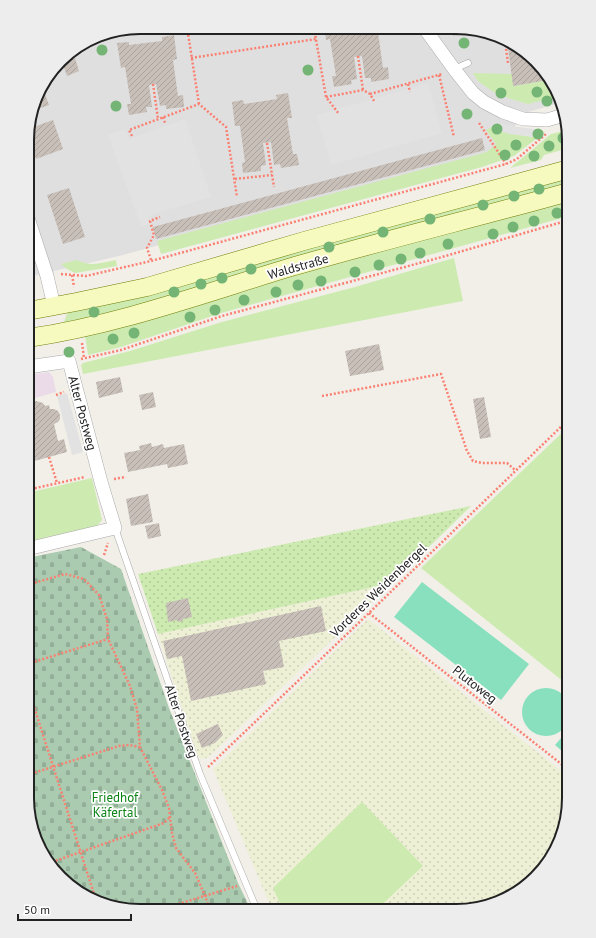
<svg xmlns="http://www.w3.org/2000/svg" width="596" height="938" viewBox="0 0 596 938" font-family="'PT Sans',sans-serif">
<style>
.residential{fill:#e0dfdf}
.industrial{fill:#ebdbe8}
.farmland{fill:url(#farmland-dots)}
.grass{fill:#cdebb0}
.cemetery{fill:url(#cemetery-stones)}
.garden{fill:url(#garden-dots)}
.pitch{fill:#88e0be}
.parking{fill:#e2e2e2}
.building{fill:url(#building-hatch)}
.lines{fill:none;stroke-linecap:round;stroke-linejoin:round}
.lane-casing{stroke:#a9a9a9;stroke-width:7}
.street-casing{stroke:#a9a9a9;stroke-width:14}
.secondary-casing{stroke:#707d05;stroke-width:19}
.path{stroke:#fa8072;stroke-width:2.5;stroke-dasharray:2 2;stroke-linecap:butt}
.lane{stroke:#fff;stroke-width:6}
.street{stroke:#fff;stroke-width:13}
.secondary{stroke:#f7fabf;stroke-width:18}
.tree{fill:#74b475}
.labels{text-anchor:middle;stroke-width:3.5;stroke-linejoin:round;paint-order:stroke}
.street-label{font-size:13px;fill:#222;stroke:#fff}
.park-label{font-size:13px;fill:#0c8416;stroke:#fff}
.rim{fill:none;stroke:#222;stroke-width:2}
</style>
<defs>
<pattern id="farmland-dots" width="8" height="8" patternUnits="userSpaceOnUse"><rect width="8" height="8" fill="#eef0d5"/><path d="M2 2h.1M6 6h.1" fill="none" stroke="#ccceb7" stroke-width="1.8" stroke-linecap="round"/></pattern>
<pattern id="cemetery-stones" width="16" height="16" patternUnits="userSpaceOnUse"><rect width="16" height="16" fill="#aacbaf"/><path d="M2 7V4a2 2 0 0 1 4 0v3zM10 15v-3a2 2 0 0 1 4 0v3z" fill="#92ae96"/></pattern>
<pattern id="garden-dots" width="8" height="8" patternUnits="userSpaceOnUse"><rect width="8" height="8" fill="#cdebb0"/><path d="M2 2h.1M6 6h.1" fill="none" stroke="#b0c997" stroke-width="1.8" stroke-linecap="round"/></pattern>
<pattern id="building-hatch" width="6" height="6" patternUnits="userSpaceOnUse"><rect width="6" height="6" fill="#c7bfb8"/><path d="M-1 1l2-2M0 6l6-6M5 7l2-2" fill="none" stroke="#aba49e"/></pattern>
</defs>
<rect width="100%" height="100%" fill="#f2efe9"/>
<!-- residential -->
<path class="residential" d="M140,27L478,29L525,50L561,97L562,102L528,112L488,155L119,256L28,277V125L39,90L65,55L97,35Z"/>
<!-- industrial -->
<path class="industrial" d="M49,372L53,377L56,392L28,400V375Z"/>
<!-- farmland -->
<g class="farmland">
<path d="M392,583L211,755L207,758L202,759L199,757L196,753L158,634Z"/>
<path d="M368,619L569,777V806L546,867L499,903L457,911L272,910L213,769Z"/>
</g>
<!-- grass -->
<g class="grass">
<path d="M473,73L512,74L514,86L548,80L560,96L528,104L508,98L492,91L478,81Z"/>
<path d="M500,123L499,131L533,137L535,129L545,132L514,156L482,167L161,254L157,241L487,152L496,144L486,130Z"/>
<path d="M567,130L569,148L544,155L541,160L510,168L551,134Z"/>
<path d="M569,177V184L164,298L64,324V322L68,311L268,260Z"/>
<path d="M569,200V216L221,313L121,347L88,355L85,336L162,316L300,274Z"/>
<path d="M454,258L463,301L83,374L81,365L83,363L130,351L222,322L355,287Z"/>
<path d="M77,260C90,267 102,263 116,260L117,266L75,273L67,269L61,264Z"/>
<path d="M569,426V686L421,568Z"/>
<path d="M92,478L102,520L97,526L27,542V493Z"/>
<path d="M362,802L423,866L375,911L283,910L273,888Z"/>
</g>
<!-- cemetery -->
<path class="cemetery" d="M81,547L121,569L169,708L238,883L251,910H125L71,888L35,841L27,798V558Z"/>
<!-- garden -->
<path class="garden" d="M471,506L392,583L158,634L138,574Z"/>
<!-- pitch -->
<g class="pitch">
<path d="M422,582L529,664L501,700L394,617Z"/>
<circle cx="546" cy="712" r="24"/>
<path d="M569,729V757L555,745Z"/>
</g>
<!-- parking -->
<g class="parking">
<path d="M428,83L442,133L331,165L317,115Z"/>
<path d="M185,119L211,197L150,215L152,223L141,226L108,135L125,129L129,139Z"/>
<path d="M500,123L511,126L535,129L533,137L510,134L499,131Z"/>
<path d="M67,393L83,452L72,455L57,396Z"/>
</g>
<!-- building -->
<g class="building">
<path d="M324,28L382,29L383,31L378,32L383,68L388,67L389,79L371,82V78H365L362,56L354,57L357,79L351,80L352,84L334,87L332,76H336L330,39L326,40Z"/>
<path d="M452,29H466L467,34L453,36Z"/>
<path d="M174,35L177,59L173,60L178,96L183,95L184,107L166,109V105L160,106L156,84L149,85L152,107H146L147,112L129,115L127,104H131L125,67L121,68L117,43L129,42V45L162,41V37Z"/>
<path d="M515,46L525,50L548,80L513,86L508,47Z"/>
<path d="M75,58L79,71L67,76L62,62Z"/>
<path d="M42,86L49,105L32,111L39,90Z"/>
<path d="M288,93L292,118H287L293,154H297L299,165L281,168L280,164L274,165L271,142L263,143L266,165L261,166V171L243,173L242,163L245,162L240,126H235L232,102L243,100L244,104L277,99L276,95Z"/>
<path d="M53,120L63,149L36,159L33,151H31L28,144L29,140L28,129Z"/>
<path d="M482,138L485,150L156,239L153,227Z"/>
<path d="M69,188L85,237L63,244L47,195Z"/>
<path d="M379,344L384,370L350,376L345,351Z"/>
<path d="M120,377L123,392L99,398L96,382Z"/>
<path d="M153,392L156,407L142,410L139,395Z"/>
<path d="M484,397L491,437L480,439L473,399Z"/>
<path d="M36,401L43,403L45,406L49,405L50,409H54L58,411L60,415V419L58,422L54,424L58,441L64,439L67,452L31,462L27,449L33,447L29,432H28V410L29,406Z"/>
<path d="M151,443L152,447L163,444L164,448L184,444L188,464L168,468L167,464L128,472L124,453L140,450L139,446Z"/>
<path d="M148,494L153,522L131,526L126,499Z"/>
<path d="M159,523L161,536L148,539L145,526Z"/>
<path d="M188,598L192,617L183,619V621L178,622L177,620L168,622L166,603Z"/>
<path d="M321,606L326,631L279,641L284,667L263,671L266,684L191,701L182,656L167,659L163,641Z"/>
<path d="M218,724L223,735L215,743L202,748L196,734Z"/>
</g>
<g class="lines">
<!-- lane casing -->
<g class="lane-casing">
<g id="lane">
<path d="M454,69L468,63"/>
<path d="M115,528L200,774L257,910"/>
</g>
</g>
<!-- street casing -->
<g class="street-casing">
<g id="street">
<path d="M425,29L454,69L473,93L484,102L503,112L523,119L547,120L564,115"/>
<path d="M28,218L47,276L54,306"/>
<path d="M27,549L115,528L101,482L69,361L28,367"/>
</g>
</g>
<!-- secondary casing -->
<g class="secondary-casing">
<g id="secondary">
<path d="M28,311L76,302L147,287L304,241L569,169"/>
<path d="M28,338C117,325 202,294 288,268C381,241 475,218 569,192"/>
</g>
</g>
<!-- path -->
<g class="path">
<path d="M187,27L199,104"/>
<path d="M314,28L326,97L339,114"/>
<path d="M505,41L508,63"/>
<path d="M358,56L363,90"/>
<path d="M191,58L316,39"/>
<path d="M439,75L454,137"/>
<path d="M153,84L158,119"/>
<path d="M408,84L410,92"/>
<path d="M370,94L442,74"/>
<path d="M326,97L363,90L370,94L374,101"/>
<path d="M163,117L165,123"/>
<path d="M479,123L506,164"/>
<path d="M132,136L129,130L199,104L226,127L237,197"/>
<path d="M267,143L274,187"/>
<path d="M28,147L29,146"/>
<path d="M28,157L31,164"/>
<path d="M235,179L272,175"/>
<path d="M151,260L147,248L154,235L150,221L160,217"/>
<path d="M61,274L86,276L151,261L506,164L517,159L546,134"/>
<path d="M72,275L74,287"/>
<path d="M28,283L34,280"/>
<path d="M82,343L84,358"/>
<path d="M81,359L121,350L222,316L442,257L569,220"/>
<path d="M56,395L64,392"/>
<path d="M322,396L441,374L467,451L473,461L482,463H507L515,470"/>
<path d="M49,457L57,483"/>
<path d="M114,479L126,477"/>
<path d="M27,490L85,477"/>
<path d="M104,555L108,543"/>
<path d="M27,585L65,574L84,579L99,595L107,619L108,639L130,686L137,709L140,747L162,790L169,808L172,833L176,848L195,873L205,896L210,910"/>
<path d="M369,613L569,770"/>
<path d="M27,664L108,639"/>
<path d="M27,685L95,897"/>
<path d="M208,767L369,613L569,419"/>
<path d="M27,775L119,746L129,745L140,747"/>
<path d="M52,862L164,823L170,817"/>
<path d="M159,910L237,886"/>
</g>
<!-- lane -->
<use href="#lane" class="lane"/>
<!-- street -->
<use href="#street" class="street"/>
<!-- secondary -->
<use href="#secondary" class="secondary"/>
</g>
<!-- trees -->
<g class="tree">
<circle cx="464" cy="43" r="5.5"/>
<circle cx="102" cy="50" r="5.5"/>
<circle cx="308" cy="70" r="5.5"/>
<circle cx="537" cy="92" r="5.5"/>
<circle cx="501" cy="93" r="5.5"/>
<circle cx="547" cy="101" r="5.5"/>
<circle cx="116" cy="106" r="5.5"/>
<circle cx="467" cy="114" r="5.5"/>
<circle cx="497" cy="129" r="5.5"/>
<circle cx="538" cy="134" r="5.5"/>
<circle cx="563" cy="138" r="5.5"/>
<circle cx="516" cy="145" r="5.5"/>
<circle cx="549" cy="146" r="5.5"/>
<circle cx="505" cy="155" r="5.5"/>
<circle cx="534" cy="156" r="5.5"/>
<circle cx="539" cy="189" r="5.5"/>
<circle cx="514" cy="196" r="5.5"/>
<circle cx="483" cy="205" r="5.5"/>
<circle cx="557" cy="213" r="5.5"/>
<circle cx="430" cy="219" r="5.5"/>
<circle cx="534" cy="221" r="5.5"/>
<circle cx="513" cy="227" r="5.5"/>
<circle cx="383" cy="232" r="5.5"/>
<circle cx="493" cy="234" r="5.5"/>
<circle cx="448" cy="244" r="5.5"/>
<circle cx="329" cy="247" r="5.5"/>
<circle cx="420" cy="253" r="5.5"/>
<circle cx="401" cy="259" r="5.5"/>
<circle cx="379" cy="265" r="5.5"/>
<circle cx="251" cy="269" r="5.5"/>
<circle cx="355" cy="272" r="5.5"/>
<circle cx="222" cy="278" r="5.5"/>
<circle cx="321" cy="281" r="5.5"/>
<circle cx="201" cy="284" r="5.5"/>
<circle cx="298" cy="285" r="5.5"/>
<circle cx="174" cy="292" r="5.5"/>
<circle cx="276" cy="292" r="5.5"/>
<circle cx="244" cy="300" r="5.5"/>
<circle cx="215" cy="310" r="5.5"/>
<circle cx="94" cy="312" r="5.5"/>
<circle cx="190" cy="317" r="5.5"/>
<circle cx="134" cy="333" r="5.5"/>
<circle cx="113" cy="339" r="5.5"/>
<circle cx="69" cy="352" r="5.5"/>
</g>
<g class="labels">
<!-- street labels -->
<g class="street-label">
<text transform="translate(298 266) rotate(-16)" y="5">Waldstraße</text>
<text transform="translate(83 413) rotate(75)" y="5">Alter Postweg</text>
<text transform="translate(378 590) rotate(-44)" y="5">Vorderes Weidenbergel</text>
<text transform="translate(475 684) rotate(38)" y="5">Plutoweg</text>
<text transform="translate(182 721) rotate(71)" y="5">Alter Postweg</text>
</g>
<!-- park labels -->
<g class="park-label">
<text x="115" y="802">Friedhof<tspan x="115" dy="15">Käfertal</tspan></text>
</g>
</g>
<!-- crop -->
<path d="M0 0H596V938H0ZM140 34H456A106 106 0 0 1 562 140V798A106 106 0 0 1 456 904H140A106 106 0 0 1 34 798V140A106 106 0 0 1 140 34Z" fill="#ededed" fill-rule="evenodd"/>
<path class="rim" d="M140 34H456A106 106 0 0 1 562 140V798A106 106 0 0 1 456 904H140A106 106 0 0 1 34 798V140A106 106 0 0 1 140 34Z"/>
<!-- scale -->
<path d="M18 914v6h113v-6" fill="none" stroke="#222222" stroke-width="2"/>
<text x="24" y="914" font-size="12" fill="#222222" stroke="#ffffff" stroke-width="3" paint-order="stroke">50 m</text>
</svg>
